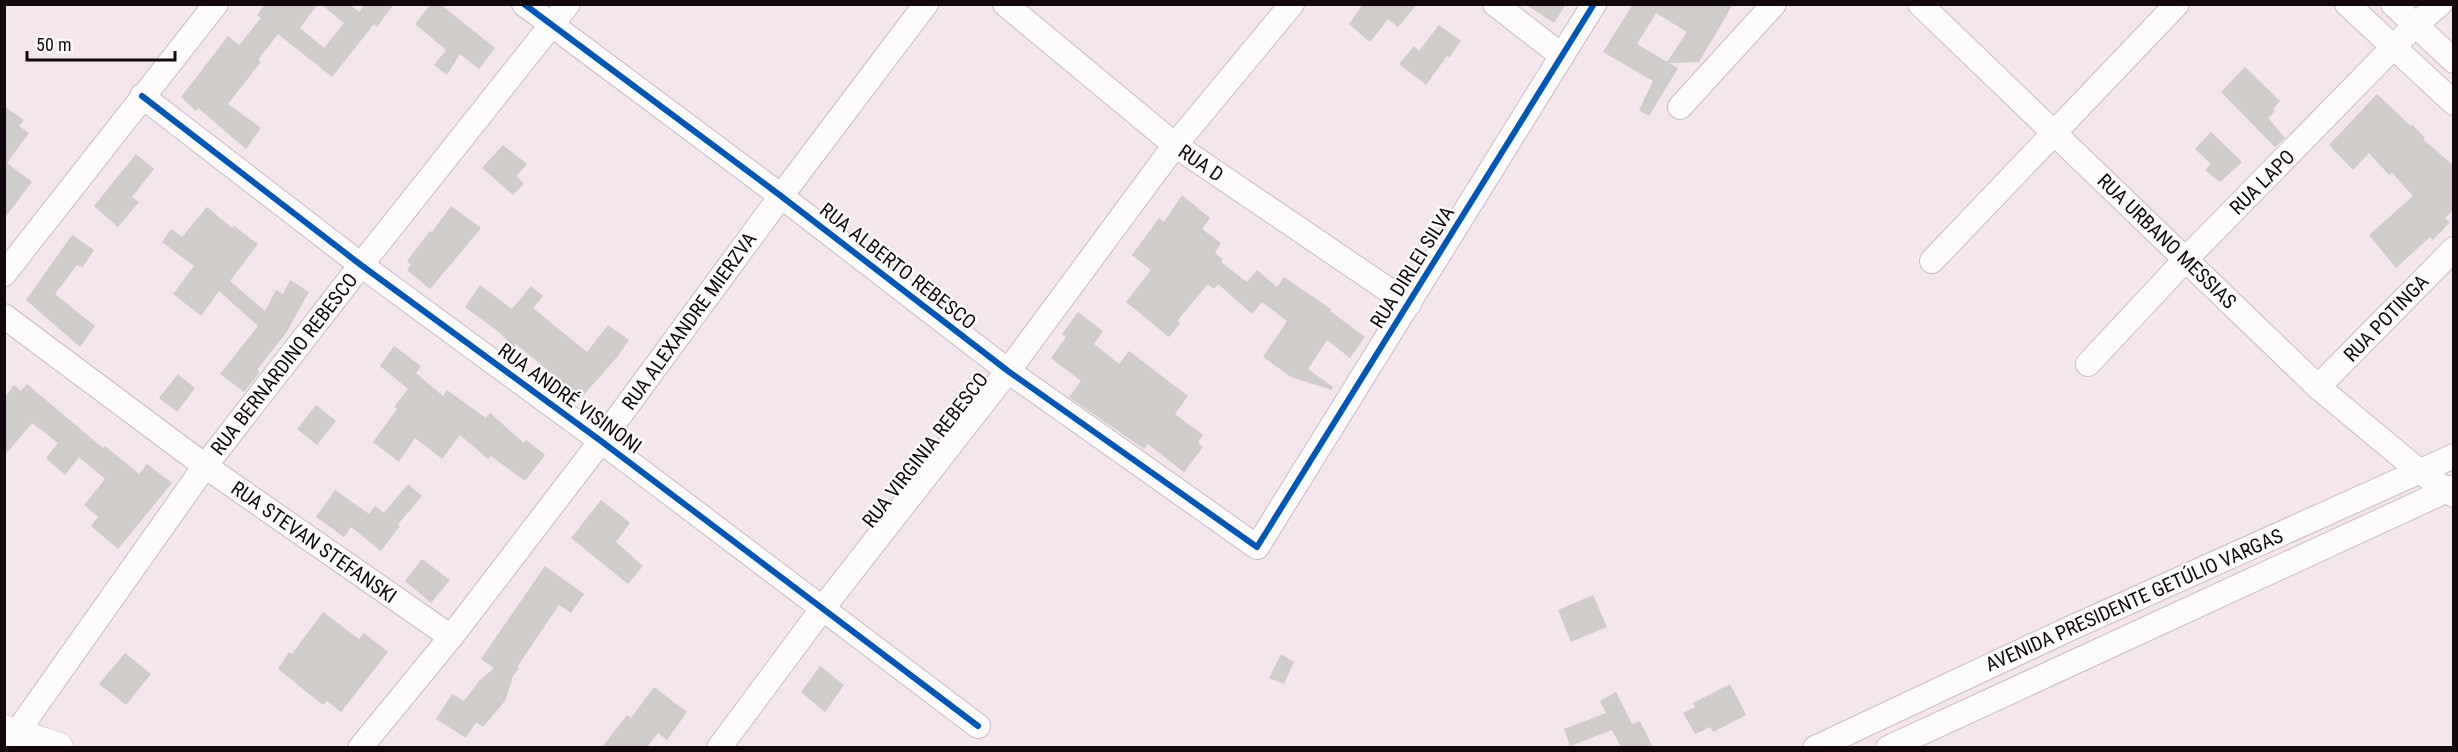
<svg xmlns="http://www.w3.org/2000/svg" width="2458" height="752" viewBox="0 0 2458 752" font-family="'Roboto Condensed',sans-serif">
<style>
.building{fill:#d0ccca;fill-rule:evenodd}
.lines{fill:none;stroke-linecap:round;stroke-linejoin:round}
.minor-casing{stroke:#cabcc3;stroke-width:26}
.major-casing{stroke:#cabcc3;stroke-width:33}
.minor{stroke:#fefbfc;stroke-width:24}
.major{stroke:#fefbfc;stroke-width:32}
.cycleway-casing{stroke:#fff;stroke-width:10}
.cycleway{stroke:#0057b8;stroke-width:6}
.labels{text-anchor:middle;stroke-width:4.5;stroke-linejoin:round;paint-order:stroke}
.street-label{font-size:20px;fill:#12080e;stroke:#fff}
</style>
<rect width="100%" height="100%" fill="#f5e5ed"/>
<!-- building -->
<g class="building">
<path d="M265,4H318L300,28L324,48L344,23L321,4H349L359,12L365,4H394L377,27L374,24L332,77L278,34L258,60L261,62L228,104L261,128L246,149L198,108L196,111L181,97L228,36L239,45L261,18L257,15Z"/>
<path d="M431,4H440L495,48L479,69L460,54L447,75L434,65L446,50L415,24Z"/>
<path d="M1363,4H1417L1398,27L1388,19L1370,42L1349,24Z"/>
<path d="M1525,4H1566L1554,23Z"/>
<path d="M1633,4H1733L1699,62L1669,63L1678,68L1649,116L1639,110L1653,81L1603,52ZM1656,13L1687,32L1667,62L1637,44Z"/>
<path d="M1439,25L1461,41L1449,58L1447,56L1426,85L1399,64L1414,46L1419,51Z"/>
<path d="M2245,67L2280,101L2273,109L2275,111L2268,118L2285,138L2275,147L2221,92Z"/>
<path d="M2377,94L2411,126L2412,124L2425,138L2423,139L2454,166V209L2445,218L2450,222L2433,240L2430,237L2396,268L2369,235L2413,196L2392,173L2389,175L2369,153L2353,170L2329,145Z"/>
<path d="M4,106L24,120L19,126L29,133L7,163L32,182L4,219Z"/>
<path d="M2211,132L2242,162L2220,182L2205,170L2211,164L2195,149Z"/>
<path d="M503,145L527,164L517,176L524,184L513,195L482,168Z"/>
<path d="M136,154L154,169L132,197L139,202L118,227L94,206Z"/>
<path d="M1182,195L1210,218L1202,229L1221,243L1215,253L1223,259L1221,262L1247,282L1257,270L1277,287L1284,277L1331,309L1330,311L1365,337L1350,358L1327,340L1308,369L1333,387L1332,390L1291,377L1263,357L1287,321L1262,302L1252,314L1218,284L1214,289L1208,284L1177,321L1180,323L1169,337L1126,302L1151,270L1132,255L1159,218L1164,222Z"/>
<path d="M451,206L481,228L430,289L407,270L411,265L407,261L430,231L432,232Z"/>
<path d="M207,207L232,228L234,226L258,244L230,281L265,311L276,290L283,294L290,280L309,292L286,333L257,370L260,372L244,392L220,374L258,326L219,291L201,316L173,294L194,266L162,242L171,229L182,237Z"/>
<path d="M72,235L94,250L82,268L77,265L55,294L95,326L80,347L26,300Z"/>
<path d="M480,285L512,309L531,286L543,296L533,308L587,352L608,325L629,340L618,356L581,398L516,344L514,347L500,333L465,307Z"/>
<path d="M1078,312L1103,331L1094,344L1119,364L1129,351L1188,396L1175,414L1203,435L1198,442L1203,447L1184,472L1148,444L1144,449L1069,397L1081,381L1051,358L1066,337L1062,334Z"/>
<path d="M394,346L421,366L416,373L443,396L447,390L486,418L490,413L524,443L526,440L545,455L525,481L491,456L488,459L460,435L442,459L415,438L399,462L373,442L397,409L394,407L408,389L380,366Z"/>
<path d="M178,374L195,388L177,412L159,398Z"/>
<path d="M27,384L103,448L105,446L139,474L147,464L172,483L118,549L91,526L98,517L84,505L105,479L79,457L65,475L46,458L58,443L32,423L4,456V399L14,385L21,391Z"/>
<path d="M316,405L336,421L317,445L297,429Z"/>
<path d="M408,484L422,496L398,524L400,526L381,551L351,527L344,537L316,517L335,490L369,514L375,506L384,513Z"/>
<path d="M601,500L630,523L616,542L643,566L628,584L571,538Z"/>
<path d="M422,559L450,580L431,603L405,581Z"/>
<path d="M545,566L584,594L571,613L559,605L517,667L519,668L513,676L505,701L483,727L476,722L466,738L436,719L452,694L464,701L479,681L494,668L481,659Z"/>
<path d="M1593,595L1607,627L1571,642L1558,610Z"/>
<path d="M323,612L359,639L364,633L388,652L341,712L327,701L323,705L278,669L289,652L292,654Z"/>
<path d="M125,653L151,674L126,705L99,684Z"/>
<path d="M1281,654L1294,662L1284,684L1269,678Z"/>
<path d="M820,666L844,685L825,712L801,692Z"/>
<path d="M1730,684L1746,715L1713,732L1710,727L1695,734L1683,713L1695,707L1693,703Z"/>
<path d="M654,687L687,712L667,740L658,733L647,747H602L627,715L631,718Z"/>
<path d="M1616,692L1632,724L1640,721L1653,747H1621L1612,730L1570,746L1564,729L1606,713L1600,701Z"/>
</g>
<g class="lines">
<!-- minor casing -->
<g class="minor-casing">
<g id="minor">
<path d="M524,4L781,196L1008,371L1257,547L1594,4"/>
<path d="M1005,4L1175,145L1409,304"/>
<path d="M1495,4L1562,56"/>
<path d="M1920,4L2318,387L2419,471L2454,495"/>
<path d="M2347,4L2454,103"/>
<path d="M2393,4L2454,61"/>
<path d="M142,96L361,265L601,441L978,726"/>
<path d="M1680,107L1774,4"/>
<path d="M1932,261L2177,4"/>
<path d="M4,274L216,4"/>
<path d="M4,316L205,466L451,637"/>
<path d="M2088,364L2186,259L2415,25L2440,4"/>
<path d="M2318,387L2454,249"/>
<path d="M15,735L205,466L361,265L568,4"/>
<path d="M360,748L451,637L601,441L781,196L926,4"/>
<path d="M719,748L822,609L1008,371L1175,145L1292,4"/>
<path d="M1815,748L2071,628L2454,456"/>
<path d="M1888,748L2454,487"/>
</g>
</g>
<!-- major casing -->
<g class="major-casing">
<path id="major" d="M4,731L57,748"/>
</g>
<!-- minor -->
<use href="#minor" class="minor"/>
<!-- major -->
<use href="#major" class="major"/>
<!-- cycleway casing -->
<g class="cycleway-casing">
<g id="cycleway">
<path d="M524,4L781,196L1008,371L1257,547L1594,4"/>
<path d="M142,96L361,265L601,441L978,726"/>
</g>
</g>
<!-- cycleway -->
<use href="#cycleway" class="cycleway"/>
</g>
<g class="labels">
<!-- street labels -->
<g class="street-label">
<text transform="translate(1201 163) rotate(34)" y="7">RUA D</text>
<text transform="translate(2262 182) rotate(-45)" y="7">RUA LAPO</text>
<text transform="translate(2167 241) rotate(44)" y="7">RUA URBANO MESSIAS</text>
<text transform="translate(898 266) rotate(38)" y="7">RUA ALBERTO REBESCO</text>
<text transform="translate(1412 267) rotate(-58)" y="7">RUA DIRLEI SILVA</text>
<text transform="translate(2386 318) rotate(-46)" y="7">RUA POTINGA</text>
<text transform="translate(689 321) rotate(-54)" y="7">RUA ALEXANDRE MIERZVA</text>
<text transform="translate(284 364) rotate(-52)" y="7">RUA BERNARDINO REBESCO</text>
<text transform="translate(570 398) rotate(36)" y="7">RUA ANDRÉ VISINONI</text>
<text transform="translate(925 450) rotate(-52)" y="7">RUA VIRGINIA REBESCO</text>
<text transform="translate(314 542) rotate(35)" y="7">RUA STEVAN STEFANSKI</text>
<text transform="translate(2134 600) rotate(-24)" y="7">AVENIDA PRESIDENTE GETÚLIO VARGAS</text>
</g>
</g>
<!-- border -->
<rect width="2458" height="752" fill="none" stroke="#12080e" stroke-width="12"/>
<!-- scale -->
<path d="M27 51v9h148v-9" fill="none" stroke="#12080e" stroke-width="3"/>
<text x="36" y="51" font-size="18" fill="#12080e" stroke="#ffffff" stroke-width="4.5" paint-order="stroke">50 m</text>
</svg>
